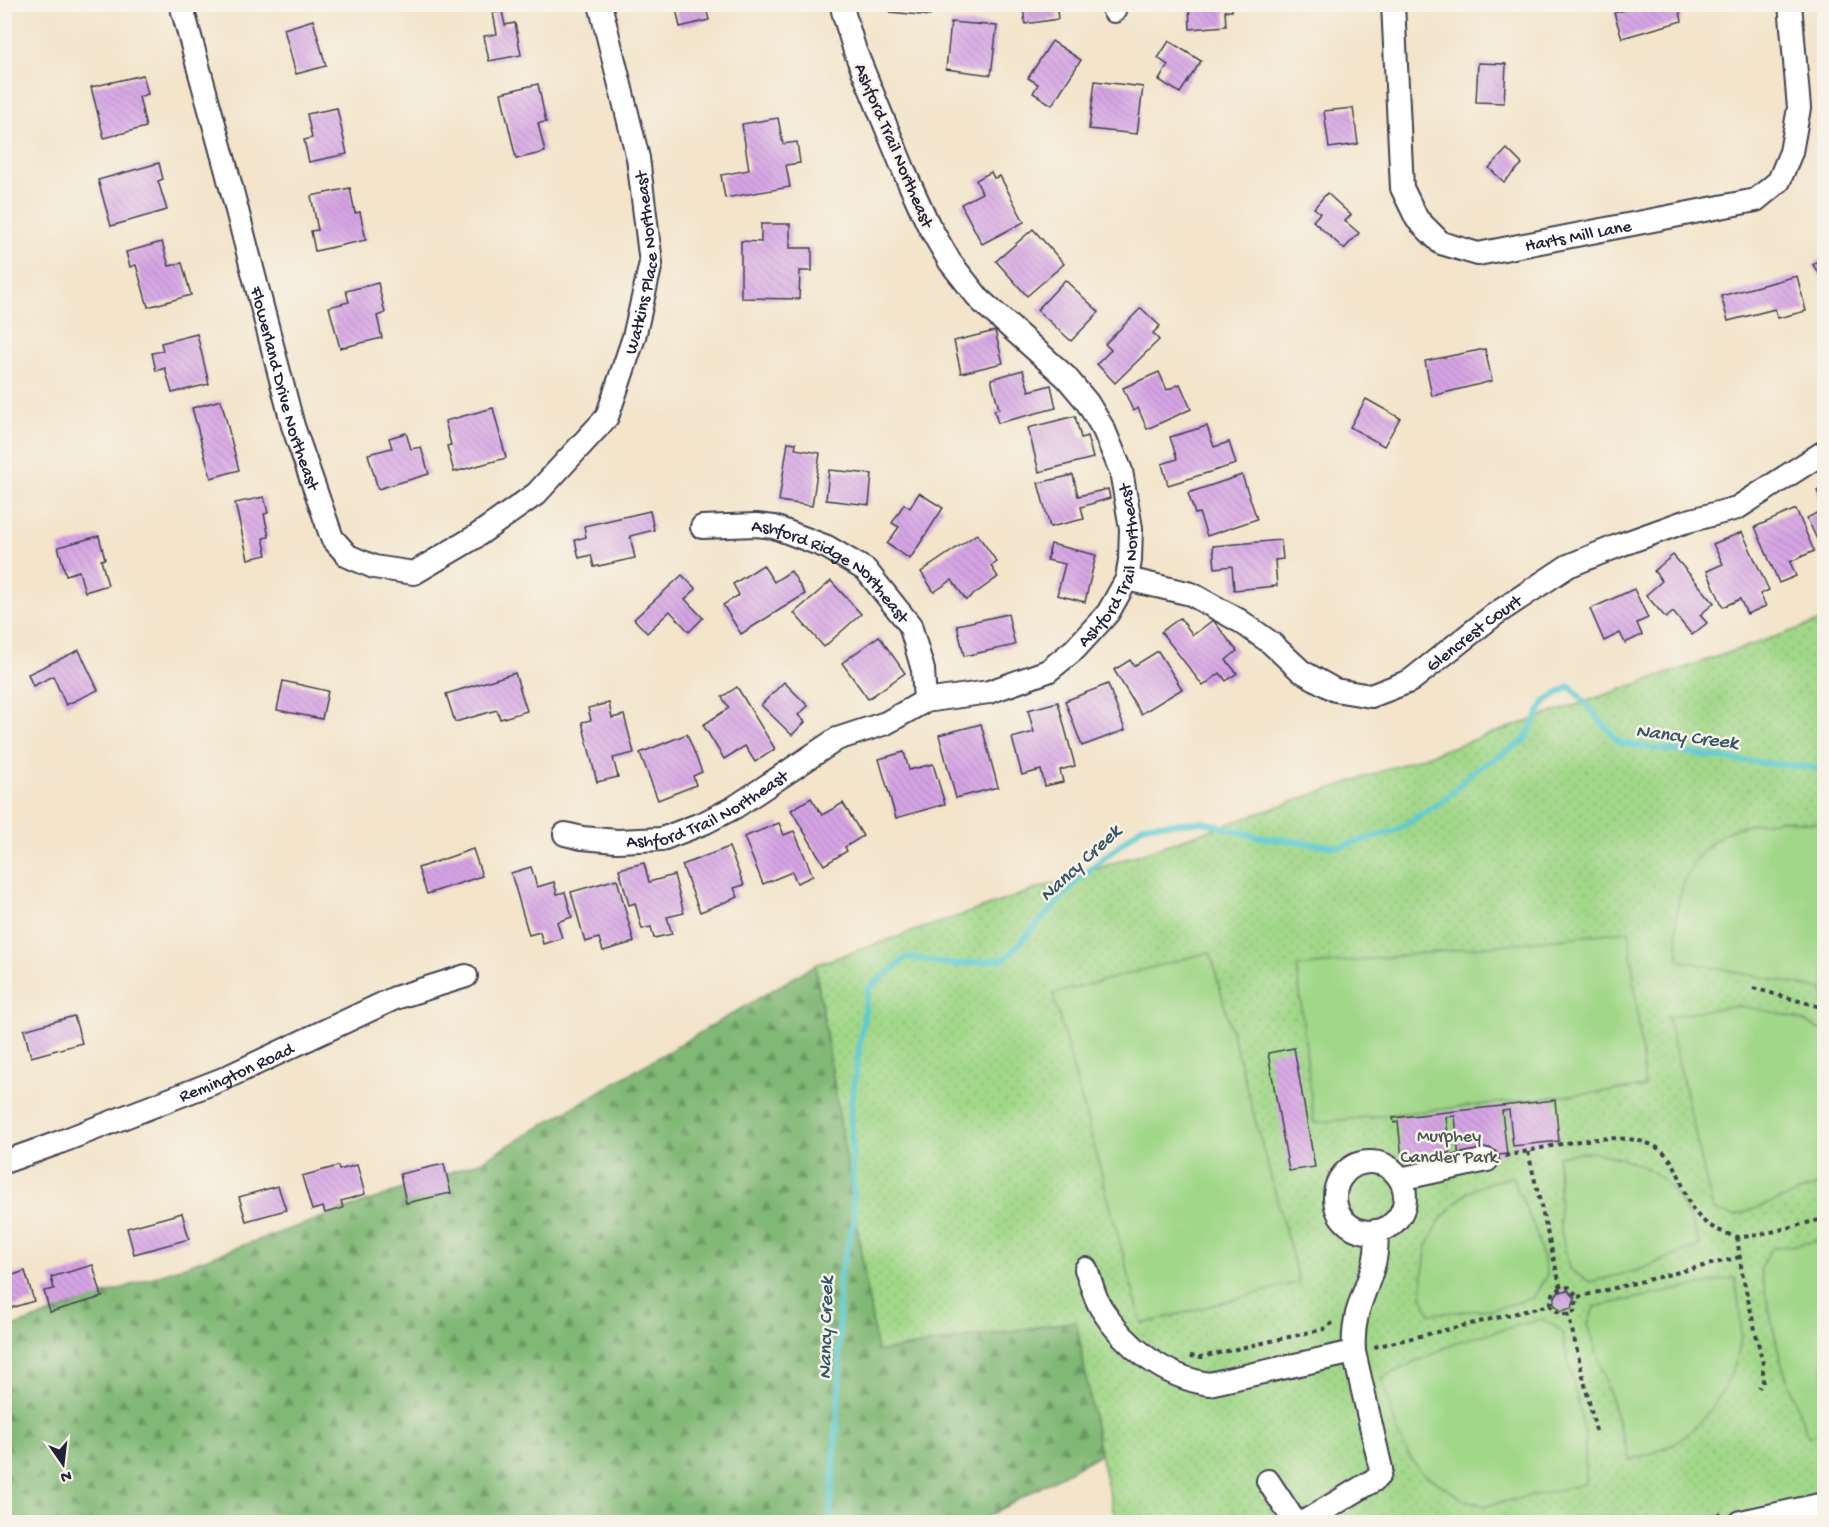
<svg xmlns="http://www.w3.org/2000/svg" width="1829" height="1527" viewBox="0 0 1829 1527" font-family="'Gochi Hand',sans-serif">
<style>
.green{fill:url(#green-dots);stroke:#617c62;stroke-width:1.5}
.forest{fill:url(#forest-firs);stroke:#516d58;stroke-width:1.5}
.pitch{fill:#a0d788;stroke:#617c62;stroke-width:1.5}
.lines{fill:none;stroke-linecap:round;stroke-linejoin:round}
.stream{stroke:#5dcad2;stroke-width:6}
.building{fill:url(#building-back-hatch)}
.minor-casing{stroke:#413f50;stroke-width:26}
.path{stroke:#413f50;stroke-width:4;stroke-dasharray:4.5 4.5;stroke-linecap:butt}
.minor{stroke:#fff;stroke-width:22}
.labels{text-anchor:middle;stroke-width:5;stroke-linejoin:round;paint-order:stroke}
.street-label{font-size:18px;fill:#22223b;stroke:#f7f3e8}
.park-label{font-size:18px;fill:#485852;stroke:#f7f3e8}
.water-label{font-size:20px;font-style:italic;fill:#345468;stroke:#f7f3e8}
</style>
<defs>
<pattern id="green-dots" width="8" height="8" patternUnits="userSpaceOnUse" patternTransform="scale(1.5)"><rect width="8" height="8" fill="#a0d788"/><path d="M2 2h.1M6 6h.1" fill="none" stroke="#8ab876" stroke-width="1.8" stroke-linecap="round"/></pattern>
<pattern id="forest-firs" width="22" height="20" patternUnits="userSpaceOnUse" patternTransform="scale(1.5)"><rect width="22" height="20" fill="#80b874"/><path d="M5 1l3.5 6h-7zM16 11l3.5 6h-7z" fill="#689560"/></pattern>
<pattern id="building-back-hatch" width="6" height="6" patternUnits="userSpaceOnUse" patternTransform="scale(1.5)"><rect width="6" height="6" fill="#d6a4e4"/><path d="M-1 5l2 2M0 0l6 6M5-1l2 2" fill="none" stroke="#b78dc4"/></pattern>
</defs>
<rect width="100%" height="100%" fill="#f7f3e8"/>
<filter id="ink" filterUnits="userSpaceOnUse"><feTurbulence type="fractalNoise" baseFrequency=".0167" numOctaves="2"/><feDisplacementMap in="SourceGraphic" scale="12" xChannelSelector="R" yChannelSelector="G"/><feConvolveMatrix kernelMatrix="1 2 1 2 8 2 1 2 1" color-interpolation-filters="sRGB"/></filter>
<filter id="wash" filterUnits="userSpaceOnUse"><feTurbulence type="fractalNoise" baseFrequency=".008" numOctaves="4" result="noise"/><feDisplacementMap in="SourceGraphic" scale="24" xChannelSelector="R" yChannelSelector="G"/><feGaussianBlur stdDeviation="1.35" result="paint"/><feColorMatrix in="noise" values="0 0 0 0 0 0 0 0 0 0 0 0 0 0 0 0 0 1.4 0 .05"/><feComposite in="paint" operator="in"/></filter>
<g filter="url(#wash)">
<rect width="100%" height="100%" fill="#f3e4ca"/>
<!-- green -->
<path class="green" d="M1824,620V1522H1116L1100,1454L1076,1321L877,1352L815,965Z"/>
<!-- forest -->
<path class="forest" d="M815,965L877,1352L1076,1321L1100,1454L978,1522H5L4,1330L482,1161Z"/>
<!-- pitch -->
<g class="pitch">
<path d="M1781,820L1824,824V990L1679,960C1678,945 1675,928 1677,913C1680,882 1695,852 1722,835C1738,824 1761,823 1781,820Z"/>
<path d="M1629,931L1645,1087L1314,1123L1297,967Z"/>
<path d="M1210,952L1299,1282L1142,1324L1053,994Z"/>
<path d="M1739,1006C1769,1011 1798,1015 1824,1032V1183L1735,1216L1713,1210L1668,1017L1699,1011Z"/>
<path d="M1588,1152C1654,1160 1678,1183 1700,1245L1639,1270L1590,1282L1569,1269L1560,1226L1558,1156Z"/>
<path d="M1512,1177L1535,1229L1547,1275L1533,1298L1493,1309L1430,1314L1422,1296L1423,1272L1427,1246L1441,1219L1464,1195L1484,1184Z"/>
<path d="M1824,1240V1432L1808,1436L1781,1362L1760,1269L1771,1249Z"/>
<path d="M1735,1278C1738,1296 1741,1315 1741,1333C1740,1373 1705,1428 1669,1446C1657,1452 1643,1456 1630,1460L1588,1324L1594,1307Z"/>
<path d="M1542,1319L1561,1330L1585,1433V1484L1485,1506L1463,1499L1422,1473L1409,1456L1398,1434L1382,1378L1460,1341Z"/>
</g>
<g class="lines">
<!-- stream -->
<path class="stream" d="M830,1522L839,1388V1280L854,1221L851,1105L868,989L907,957L955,965L1005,959L1081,877L1144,825L1204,822L1258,837L1340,847L1397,830L1447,798L1471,773L1524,741L1545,701L1570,686L1620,743L1736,760L1824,769"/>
</g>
<g id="blocks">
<!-- building -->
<g class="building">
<path d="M675,4H705L709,20L680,27Z"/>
<path d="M1004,4H1056L1058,19L1025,24L1023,6L1004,9Z"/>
<path d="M1189,4H1232V11H1225L1226,26L1190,29Z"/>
<path d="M1645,4H1678L1682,21L1622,38L1614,13Z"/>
<path d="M891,5H931L930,16L890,12Z"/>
<path d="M502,11L505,25L515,23L521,55L489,61L484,36L497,34L493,13Z"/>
<path d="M313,20L326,66L296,74L284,29Z"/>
<path d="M951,22L997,26L991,75L946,69Z"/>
<path d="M1052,41L1081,60L1052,105L1033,93L1038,84L1028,78Z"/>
<path d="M1169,41L1201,61L1180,93L1159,80L1168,65L1158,58Z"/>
<path d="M1478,63L1506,64L1504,103L1476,102Z"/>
<path d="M143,75L148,94L139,97L146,127L104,138L91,87Z"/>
<path d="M1095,81L1143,87L1137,134L1089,129Z"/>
<path d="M538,84L546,122L538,123L545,152L516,159L501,93Z"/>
<path d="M337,108L347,154L309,162L304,140L312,138L307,114Z"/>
<path d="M1353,108L1358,144L1329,148L1324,111Z"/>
<path d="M778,118L783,144L797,142L800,163L786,165L790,187L725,198L721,175L749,170L742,124Z"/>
<path d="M1507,149L1522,164L1504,182L1489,168Z"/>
<path d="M159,163L163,179L158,181L167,210L111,226L98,180Z"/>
<path d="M991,172L994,178L1000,176L1024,222L982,244L961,204L982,193L976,180Z"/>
<path d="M350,188L355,213L360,212L366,240L315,251L311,231L318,230L311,196Z"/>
<path d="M1327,193L1351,215L1345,221L1359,233L1344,249L1313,221L1320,213L1314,208Z"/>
<path d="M761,224H790V248H812V271H800L799,299L741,298V241L761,242Z"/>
<path d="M1033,229L1064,264L1027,296L996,261Z"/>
<path d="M162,242L169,266L182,263L191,295L148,307L136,265L130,267L126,252Z"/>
<path d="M1824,256V280L1813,265Z"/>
<path d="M1797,276L1806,311L1778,318L1775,309L1728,321L1721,296Z"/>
<path d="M1065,280L1099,312L1071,341L1037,310Z"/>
<path d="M378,283L385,313L377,316L382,338L340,348L329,307L349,302L346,291Z"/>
<path d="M1141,308L1160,326L1153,333L1159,340L1115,383L1097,364L1111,350L1105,344Z"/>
<path d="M995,331L1003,363L961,373L954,341Z"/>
<path d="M197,334L209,384L172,393L165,368L156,371L152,353L163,351L161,343Z"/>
<path d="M1485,349L1492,381L1432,396L1425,361Z"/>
<path d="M1023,370L1029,391L1051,385L1056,408L998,423L994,410L999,409L991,379Z"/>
<path d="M1159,372L1167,390L1180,384L1191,409L1147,429L1138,408L1133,411L1123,388Z"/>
<path d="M1366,399L1400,418L1384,446L1350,427Z"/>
<path d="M221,400L239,470L211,478L192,408Z"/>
<path d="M493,408L506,458L454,472L447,446L451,445L445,421Z"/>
<path d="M1075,416L1081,438L1087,436L1093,458L1039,472L1028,428Z"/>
<path d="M1207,426L1214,447L1229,442L1236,464L1168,485L1162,464L1177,459L1170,437Z"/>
<path d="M406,433L411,449L421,447L429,474L378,489L368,454L392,448L389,438Z"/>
<path d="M788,442L796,443L795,449L820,453L812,506L779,501Z"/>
<path d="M829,470L872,474L869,505L826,500Z"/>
<path d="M1073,475L1078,496L1108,489L1110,498L1081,507L1084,519L1050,527L1038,483Z"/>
<path d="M1242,475L1257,519L1207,536L1199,513L1195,514L1188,493Z"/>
<path d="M1824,487V506L1817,491Z"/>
<path d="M919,493L943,508L910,559L887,544L899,527L892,523L904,504L910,508Z"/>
<path d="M264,497L268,513L264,514L269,537L263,538L267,555L248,559L235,503Z"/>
<path d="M1796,509L1814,551L1790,562L1796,576L1779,583L1755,527Z"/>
<path d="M1824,509V554L1807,518Z"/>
<path d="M650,511L654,530L630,536L635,558L594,567L591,555L579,558L575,540L586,537L584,526Z"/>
<path d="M1742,532L1769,590L1760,594L1766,606L1747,614L1740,599L1723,607L1707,571L1723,564L1713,544Z"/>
<path d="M977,534L997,562L991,566L998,577L966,600L952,580L934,592L921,572Z"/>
<path d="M99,536L105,559L101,560L108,585L85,592L79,571L66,575L58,547Z"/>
<path d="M1281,540L1283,559L1275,560L1277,586L1234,590L1232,566L1215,568L1213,546Z"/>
<path d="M1051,544L1096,555L1085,602L1057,595L1065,564L1047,560Z"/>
<path d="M1673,555L1714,603L1700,615L1707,623L1692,635L1673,612L1666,618L1646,595L1662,581L1654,571Z"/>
<path d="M763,565L774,582L791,571L805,594L741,634L723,605L739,595L733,584Z"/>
<path d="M682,575L696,589L685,599L703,618L689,632L670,611L647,633L634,619Z"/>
<path d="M831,581L861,614L824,647L794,613Z"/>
<path d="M1634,589L1648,618L1637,623L1642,635L1625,643L1620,633L1604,641L1590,609Z"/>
<path d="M1008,614L1015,645L964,656L957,625Z"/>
<path d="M1180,618L1193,635L1213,620L1237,651L1226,660L1237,673L1226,681L1220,673L1203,686L1161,632Z"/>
<path d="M879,636L905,673L868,699L842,663Z"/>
<path d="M79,650L98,690L66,705L53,676L33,686L28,674Z"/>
<path d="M1158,651L1182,689L1141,714L1114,670L1130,660L1134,666Z"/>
<path d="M515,673L527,711L500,719L497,710L455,722L446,694Z"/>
<path d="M283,681L328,691L322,719L277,710Z"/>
<path d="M784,682L808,706L798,715L805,722L792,735L761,705Z"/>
<path d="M1108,684L1125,730L1082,746L1065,701Z"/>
<path d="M737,687L775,749L755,762L745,746L724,759L703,725L729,708L722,697Z"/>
<path d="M1058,702L1075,766L1060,770L1063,782L1045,786L1041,770L1022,775L1012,738L1034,732L1028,710Z"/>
<path d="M609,703L612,718L624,715L634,753L613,758L618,777L597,782L582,722L591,720L588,708Z"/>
<path d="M981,724L998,787L956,798L939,735Z"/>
<path d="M687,734L702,772L693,776L696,785L658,800L640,753Z"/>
<path d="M904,752L909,770L933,764L945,804L896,818L879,759Z"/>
<path d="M811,798L822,815L843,803L863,836L845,847L847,851L824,865L791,810Z"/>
<path d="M779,823L784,835L794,831L813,876L797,883L792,872L763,884L744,837Z"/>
<path d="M729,847L744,885L734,888L738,897L700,912L682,865Z"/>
<path d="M473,849L482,876L427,894L418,868Z"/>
<path d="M644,863L649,882L674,875L684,913L667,917L672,934L654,938L651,927L642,929L635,903L629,905L619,869Z"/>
<path d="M531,867L537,887L554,882L557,894L565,892L572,917L557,922L562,938L543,944L540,932L529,935L511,873Z"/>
<path d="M617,879L634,942L603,951L599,938L585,942L571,892Z"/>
<path d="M74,1016L82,1043L31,1057L24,1030Z"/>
<path d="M1294,1048L1315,1167L1289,1171L1268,1053Z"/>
<path d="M1555,1100L1559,1141L1513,1146L1509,1110L1502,1111L1507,1154L1459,1160L1455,1116L1446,1117L1450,1153L1402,1158L1398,1122L1394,1123L1393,1118Z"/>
<path d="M444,1164L451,1193L406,1203L400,1174Z"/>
<path d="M357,1165L365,1194L341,1201L343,1208L325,1213L323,1207L312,1210L302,1176L338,1166L339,1170Z"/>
<path d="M278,1186L286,1210L246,1221L239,1197Z"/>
<path d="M182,1213L189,1239L134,1254L127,1228Z"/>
<path d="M93,1265L102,1297L50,1312L44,1291L54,1289L51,1277Z"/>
<path d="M25,1271L34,1301L4,1310V1278Z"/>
<path d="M1568,1290L1575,1298L1572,1308L1561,1311L1553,1303L1557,1293Z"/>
</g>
</g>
</g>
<g filter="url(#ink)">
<use href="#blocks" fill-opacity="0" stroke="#413f50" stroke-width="1.5"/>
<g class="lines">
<!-- minor casing -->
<g class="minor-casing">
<g id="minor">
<path id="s1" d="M181,4L226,168L293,426L332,538L348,556L374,567L414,573L475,537L536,494L607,417L634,337L651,263L638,158L600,4"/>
<path id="s2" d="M1393,4L1402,188L1417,219L1441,243L1478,254L1756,200L1779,181L1791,152L1799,108L1790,4"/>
<path d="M1114,11V4"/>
<path id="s3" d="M702,527L756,525L774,527L827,547L866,570L910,625L923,670L925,701"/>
<path id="s4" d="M1127,579L1191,594L1240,621L1271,643L1301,671L1335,690L1371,696L1410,681L1494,615L1568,566L1620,545L1684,522L1737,508L1824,452"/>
<path id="s5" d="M565,834L582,838L617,841L662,839L706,822L735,807L837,739L886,723L925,701L989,692L1048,671L1075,649L1108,613L1127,579L1130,560L1131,528L1121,471L1104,430L1087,402L1066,377L980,300L950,262L928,224L907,178L855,51L843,11L844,4"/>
<path id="s6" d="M4,1162L55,1144L223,1079L395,998L466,976"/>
<circle cx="1370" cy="1197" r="35"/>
<path d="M1400,1179L1487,1160"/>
<path d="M1086,1269C1091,1281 1094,1297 1101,1308C1125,1347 1165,1377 1209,1384L1354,1352"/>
<path d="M1268,1481L1295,1522"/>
<path d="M1304,1522L1374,1480L1379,1475L1381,1469L1354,1352C1353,1339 1354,1327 1357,1314C1365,1283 1380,1265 1376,1231"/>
<path d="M1741,1522L1824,1504"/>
</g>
</g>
<!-- path -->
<g class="path">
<path d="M1753,988L1824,1008"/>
<path d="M1528,1152L1561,1289"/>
<path d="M1505,1156C1545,1148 1616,1127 1654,1146C1672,1155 1678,1172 1684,1190C1691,1212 1704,1226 1726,1233C1730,1235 1735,1237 1739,1237C1764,1236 1799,1224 1824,1219"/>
<path d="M1737,1237L1742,1273L1763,1364V1381L1759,1388"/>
<path d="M1578,1297L1740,1257"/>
<path d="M1550,1305L1554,1291L1569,1287L1578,1297"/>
<path d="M1568,1313L1596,1431"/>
<path d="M1374,1347L1550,1305L1561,1315L1574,1312L1578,1297"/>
<path d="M1190,1356L1201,1357L1324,1329L1326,1326L1336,1322"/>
<path d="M1682,1522L1724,1513"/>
</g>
<!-- minor -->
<use href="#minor" class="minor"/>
</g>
</g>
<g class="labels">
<!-- street labels -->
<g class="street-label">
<text transform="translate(895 145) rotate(67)" y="6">Ashford Trail Northeast</text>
<text dy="6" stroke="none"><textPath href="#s2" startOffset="393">Harts Mill Lane</textPath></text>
<text dy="6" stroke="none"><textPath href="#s1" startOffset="1058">Watkins Place Northeast</textPath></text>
<text dy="6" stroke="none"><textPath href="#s1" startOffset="398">Flowerland Drive Northeast</textPath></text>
<text dy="6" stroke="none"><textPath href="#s5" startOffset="654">Ashford Trail Northeast</textPath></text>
<text dy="6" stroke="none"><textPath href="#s3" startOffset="144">Ashford Ridge Northeast</textPath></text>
<text dy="6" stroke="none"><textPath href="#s4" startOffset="398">Glencrest Court</textPath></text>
<text dy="6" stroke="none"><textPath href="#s5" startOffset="150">Ashford Trail Northeast</textPath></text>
<text dy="6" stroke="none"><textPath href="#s6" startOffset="249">Remington Road</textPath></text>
</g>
<!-- park labels -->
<g class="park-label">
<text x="1449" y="1141">Murphey<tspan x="1449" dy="21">Candler Park</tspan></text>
</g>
<!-- water labels -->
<g class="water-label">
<text transform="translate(1687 735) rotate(7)" y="7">Nancy Creek</text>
<text transform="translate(1079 862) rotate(-43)" y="7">Nancy Creek</text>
<text transform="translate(824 1328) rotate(-89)" y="7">Nancy Creek</text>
</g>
</g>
<!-- margin -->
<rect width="1829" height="1527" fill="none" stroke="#f7f3e8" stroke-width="24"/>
<!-- north arrow -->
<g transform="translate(63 1464) rotate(166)" stroke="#f7f3e8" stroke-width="4.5" paint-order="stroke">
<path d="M0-4.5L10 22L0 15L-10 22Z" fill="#22223b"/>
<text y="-9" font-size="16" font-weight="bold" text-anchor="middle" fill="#22223b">N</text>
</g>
</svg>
